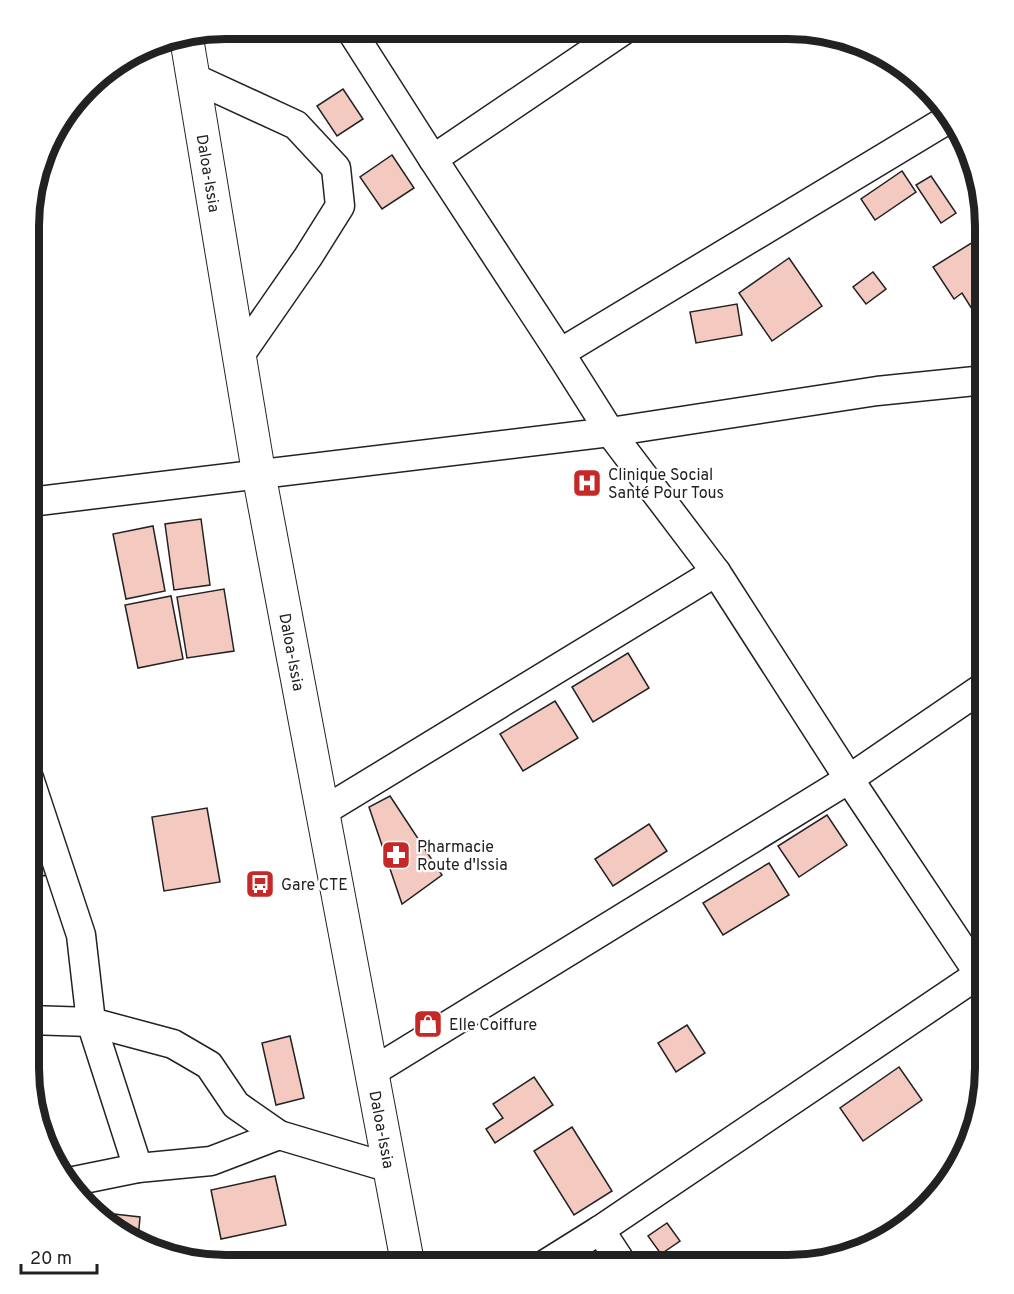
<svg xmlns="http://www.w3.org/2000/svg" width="1014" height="1294" viewBox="0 0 1014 1294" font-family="Overpass,sans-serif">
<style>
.building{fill:#f3c9c0;stroke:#222;stroke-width:1.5}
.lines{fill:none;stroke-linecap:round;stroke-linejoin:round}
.minor-casing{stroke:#222;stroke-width:31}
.major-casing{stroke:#222;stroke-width:35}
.minor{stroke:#fff;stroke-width:28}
.major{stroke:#fff;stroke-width:33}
.labels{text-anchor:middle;stroke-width:4.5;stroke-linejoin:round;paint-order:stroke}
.street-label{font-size:16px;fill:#222;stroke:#fff}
.poi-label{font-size:16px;fill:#222;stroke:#fff;text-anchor:start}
.rim{fill:none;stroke:#222;stroke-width:8}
</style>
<rect width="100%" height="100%" fill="#fff"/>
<!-- building -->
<g class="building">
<path d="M343,89L363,119L337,136L317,106Z"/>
<path d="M392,155L414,188L382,209L360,177Z"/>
<path d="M902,171L916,192L875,220L861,199Z"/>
<path d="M931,176L956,213L941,223L916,185Z"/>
<path d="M985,229V251L975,235Z"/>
<path d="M973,242L985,262V312L977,317L962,293L954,299L933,267Z"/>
<path d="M789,258L822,306L772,341L739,293Z"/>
<path d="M873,272L886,289L866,304L853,287Z"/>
<path d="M737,304L742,335L696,343L690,312Z"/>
<path d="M201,519L210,585L174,590L165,524Z"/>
<path d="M153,526L165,591L126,599L113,534Z"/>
<path d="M224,589L234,651L187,658L177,597Z"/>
<path d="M171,596L183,659L138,668L125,605Z"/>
<path d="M628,653L649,688L593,722L572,687Z"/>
<path d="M555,701L578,738L523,771L500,734Z"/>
<path d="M390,796L442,875L402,904L369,807Z"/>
<path d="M207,808L220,882L164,891L152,817Z"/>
<path d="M827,815L847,845L799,877L778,846Z"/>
<path d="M649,824L667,851L613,886L595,859Z"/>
<path d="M43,838L48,875L29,878V840Z"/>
<path d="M769,863L789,895L723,935L703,903Z"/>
<path d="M687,1025L705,1053L676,1072L658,1043Z"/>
<path d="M290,1036L304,1098L276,1105L262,1043Z"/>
<path d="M899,1067L922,1100L863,1141L840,1108Z"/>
<path d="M534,1077L553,1105L495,1143L486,1129L503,1118L493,1104Z"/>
<path d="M572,1127L612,1191L574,1215L534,1151Z"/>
<path d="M275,1176L286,1225L221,1239L211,1190Z"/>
<path d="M114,1214L140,1217L138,1240L117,1232L113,1228Z"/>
<path d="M667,1223L680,1241L661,1254L648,1236Z"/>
</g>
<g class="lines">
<!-- minor casing -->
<g class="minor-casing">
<g id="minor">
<path d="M350,29L433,159L560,353L610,432L716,572L849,779L985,983"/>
<path d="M194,78L296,125L336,168L340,206L308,257L240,355"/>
<path d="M433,159L624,30"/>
<path d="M560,353L950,118"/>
<path d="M30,502L610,432L877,391L985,380"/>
<path d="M29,778L81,935L91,1022L138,1168"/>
<path d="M322,812L716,572"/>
<path d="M29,1020L91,1022L173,1044L209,1065L236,1105L279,1135L390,1168"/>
<path d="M372,1072L849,779L985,686"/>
<path d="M69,1182L138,1168L211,1161L279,1135"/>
<path d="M600,1230L623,1265"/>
<path d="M544,1265L600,1230L985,970"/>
</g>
</g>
<!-- major casing -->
<g class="major-casing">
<g id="major">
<path id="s1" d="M186,35L259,475L408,1265"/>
</g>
</g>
<!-- minor -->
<use href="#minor" class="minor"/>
<!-- major -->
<use href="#major" class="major"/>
</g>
<!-- icons -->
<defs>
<g id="hospital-square" transform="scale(1.5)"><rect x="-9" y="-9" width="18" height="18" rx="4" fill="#c62828" stroke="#fff"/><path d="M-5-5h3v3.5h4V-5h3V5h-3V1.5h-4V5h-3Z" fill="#fff"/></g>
<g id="pharmacy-square" transform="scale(1.5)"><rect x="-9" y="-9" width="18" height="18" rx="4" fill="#c62828" stroke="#fff"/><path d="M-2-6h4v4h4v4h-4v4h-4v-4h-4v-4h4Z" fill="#fff"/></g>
<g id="bus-square" transform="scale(1.5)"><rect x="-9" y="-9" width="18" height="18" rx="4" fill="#c62828" stroke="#fff"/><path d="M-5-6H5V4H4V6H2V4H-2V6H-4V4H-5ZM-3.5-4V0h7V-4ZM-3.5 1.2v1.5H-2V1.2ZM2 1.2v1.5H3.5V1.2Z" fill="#fff"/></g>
<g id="shop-square" transform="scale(1.5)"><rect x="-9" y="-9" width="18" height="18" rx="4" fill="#c62828" stroke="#fff"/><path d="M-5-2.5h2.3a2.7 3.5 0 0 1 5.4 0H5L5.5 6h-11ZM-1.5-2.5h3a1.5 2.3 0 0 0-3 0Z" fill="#fff"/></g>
</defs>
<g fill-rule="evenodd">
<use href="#hospital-square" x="587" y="483"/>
<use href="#pharmacy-square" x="396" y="855"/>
<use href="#bus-square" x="260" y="884"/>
<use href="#shop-square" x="428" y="1024"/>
</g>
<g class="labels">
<!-- street labels -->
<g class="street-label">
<text dy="6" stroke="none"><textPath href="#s1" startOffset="140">Daloa-Issia</textPath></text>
<text dy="6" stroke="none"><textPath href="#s1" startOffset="626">Daloa-Issia</textPath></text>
<text dy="6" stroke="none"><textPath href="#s1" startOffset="1112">Daloa-Issia</textPath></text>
</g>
<!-- poi labels -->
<g class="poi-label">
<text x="608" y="480">Clinique Social<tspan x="608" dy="18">Santé Pour Tous</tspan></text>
<text x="417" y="852">Pharmacie<tspan x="417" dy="18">Route d'Issia</tspan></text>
<text x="281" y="890">Gare CTE</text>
<text x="449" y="1030">Elle Coiffure</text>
</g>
</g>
<!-- crop -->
<path d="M0 0H1014V1294H0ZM226 39H788A187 187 0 0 1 975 226V1068A187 187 0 0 1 788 1255H226A187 187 0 0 1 39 1068V226A187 187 0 0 1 226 39Z" fill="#fff" fill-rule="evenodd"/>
<path class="rim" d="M226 39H788A187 187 0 0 1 975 226V1068A187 187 0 0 1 788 1255H226A187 187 0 0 1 39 1068V226A187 187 0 0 1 226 39Z"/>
<!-- scale -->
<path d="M21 1264v9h76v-9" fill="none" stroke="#222222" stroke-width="3"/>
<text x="30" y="1264" font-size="18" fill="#222222" stroke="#ffffff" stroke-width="4.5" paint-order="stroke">20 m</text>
</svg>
